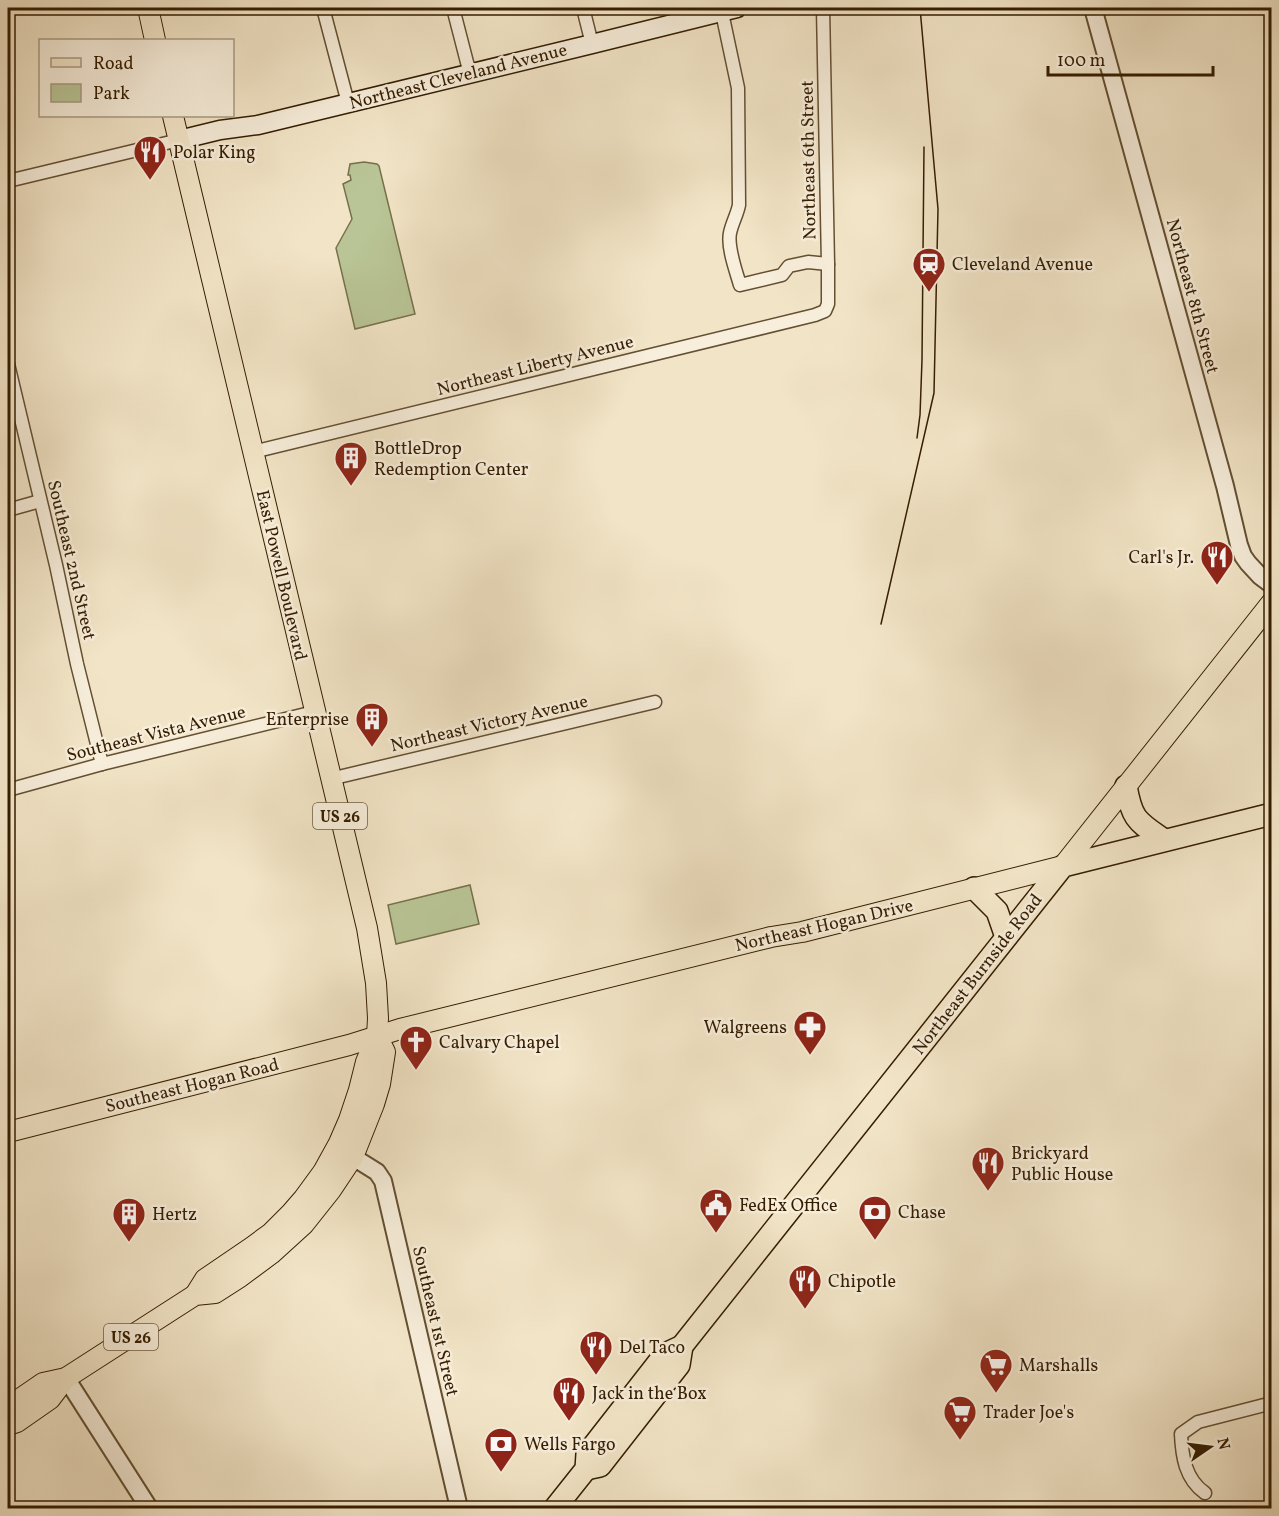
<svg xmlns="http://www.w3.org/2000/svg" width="1279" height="1516" viewBox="0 0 1279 1516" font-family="Vollkorn,serif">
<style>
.green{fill:#b9c596;stroke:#77714b;stroke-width:1.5}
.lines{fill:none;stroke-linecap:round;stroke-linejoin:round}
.minor-casing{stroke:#644f32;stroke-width:15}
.tertiary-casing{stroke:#644f32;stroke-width:20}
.secondary-casing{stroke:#351d00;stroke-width:21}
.primary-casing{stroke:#351d00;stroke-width:22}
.trunk-casing{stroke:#351d00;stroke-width:24}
.minor{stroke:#f7eedb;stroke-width:12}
.tertiary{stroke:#f7eedb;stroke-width:16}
.secondary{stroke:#f7eedb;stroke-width:18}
.primary{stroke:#f2e5c7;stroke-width:20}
.trunk{stroke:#f2e5c7;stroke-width:21}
.tram{stroke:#351d00;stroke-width:1.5}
.labels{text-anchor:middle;stroke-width:5;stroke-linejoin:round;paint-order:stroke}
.shield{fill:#f7eedb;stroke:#6f5c42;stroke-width:1.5}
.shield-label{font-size:16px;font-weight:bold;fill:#351d00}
.street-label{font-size:18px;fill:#351d00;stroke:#f7eedb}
.poi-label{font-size:18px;fill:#351d00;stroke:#f7eedb;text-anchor:start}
</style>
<rect width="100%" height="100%" fill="#f2e5c7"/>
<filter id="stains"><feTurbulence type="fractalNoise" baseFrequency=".00333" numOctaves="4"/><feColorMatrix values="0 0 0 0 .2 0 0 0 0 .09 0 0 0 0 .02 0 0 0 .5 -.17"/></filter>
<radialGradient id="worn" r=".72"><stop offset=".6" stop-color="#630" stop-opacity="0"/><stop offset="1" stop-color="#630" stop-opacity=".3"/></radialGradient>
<!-- green -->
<g class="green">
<path d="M364,162L377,164L379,166L415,314L355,329L336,248L352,219L343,184L351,180L350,175H348L350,164Z"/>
<path d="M470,885L479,924L396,944L388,905Z"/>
</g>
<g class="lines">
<!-- minor casing -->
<g class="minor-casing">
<g id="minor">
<path d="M323,8L348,103"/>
<path d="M453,8L470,74"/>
<path d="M583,8L592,44"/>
<path d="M721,8L738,88L739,205C737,215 732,223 730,233C727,247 736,271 740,285L782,275L789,266L808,262L828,264"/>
<path d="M8,181L179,140"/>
<path d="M8,364L56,565L77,664L102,764"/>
<path d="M253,452L815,315L825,311L828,304V264L823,8"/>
<path d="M8,510L40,501"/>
<path d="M330,779L655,702"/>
<path d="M8,790L102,764L314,712"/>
<path d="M1205,1493C1185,1479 1182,1456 1181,1434L1198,1422L1272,1403"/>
</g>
</g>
<!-- tertiary casing -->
<g class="tertiary-casing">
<g id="tertiary">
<path d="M1093,8L1225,486L1239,545L1243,556L1248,563L1260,576L1272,585"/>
<path d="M353,1157L377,1172L383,1181L459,1508"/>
<path d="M66,1378L149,1508"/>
</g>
</g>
<!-- secondary casing -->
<g class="secondary-casing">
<path id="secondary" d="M179,140L220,130L258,125L592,44L737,8"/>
</g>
<!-- primary casing -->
<g class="primary-casing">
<g id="primary">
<path d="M148,8L155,40"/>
<path d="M173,116L367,928L376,983L378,1018L377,1036L366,1062L359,1090L349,1120L339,1143L323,1172L304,1198L291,1213L271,1233L252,1247L205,1279L195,1295"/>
<path d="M8,1132L349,1045L400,1029L771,937L802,932L1063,866L1272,602"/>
<path d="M8,1407L43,1383L66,1378"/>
<path d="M8,1425L17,1422L50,1399L66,1378L153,1322L195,1295L215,1293L240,1277L271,1254L304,1224L331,1190L353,1157L374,1104L380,1084L385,1052L377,1036"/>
</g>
</g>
<!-- trunk casing -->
<g class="trunk-casing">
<g id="trunk">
<path d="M1126,786C1132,820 1137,821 1164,840"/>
<path d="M974,888L997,911L1006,937"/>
<path d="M586,1469L600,1466L679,1365L682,1346"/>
<path d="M555,1508L586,1469L587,1454L665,1354L682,1346L1063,866L1272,814"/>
</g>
</g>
<!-- minor -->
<use href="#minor" class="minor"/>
<!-- tertiary -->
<use href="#tertiary" class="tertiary"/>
<!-- secondary -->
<use href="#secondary" class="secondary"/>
<!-- primary -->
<use href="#primary" class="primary"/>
<!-- trunk -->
<use href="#trunk" class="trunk"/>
<!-- tram -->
<g class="tram">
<path d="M917,438L920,415L922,360L924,147"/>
<path d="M881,624L934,393L938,209L920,8"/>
</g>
</g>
<!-- icons -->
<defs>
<g id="restaurant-pin" transform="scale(1.725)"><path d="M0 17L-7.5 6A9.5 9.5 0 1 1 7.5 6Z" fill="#8f2418" stroke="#f7eedb"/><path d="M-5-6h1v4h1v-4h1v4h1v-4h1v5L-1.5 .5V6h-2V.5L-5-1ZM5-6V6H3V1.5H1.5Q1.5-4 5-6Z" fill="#fff"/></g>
<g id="station-pin" transform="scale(1.725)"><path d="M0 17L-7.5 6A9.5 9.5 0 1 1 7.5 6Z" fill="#8f2418" stroke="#f7eedb"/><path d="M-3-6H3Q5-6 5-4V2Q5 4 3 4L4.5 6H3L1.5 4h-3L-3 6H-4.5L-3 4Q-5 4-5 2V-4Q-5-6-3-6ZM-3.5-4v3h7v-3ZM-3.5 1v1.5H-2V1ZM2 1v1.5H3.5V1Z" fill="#fff"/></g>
<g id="building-pin" transform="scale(1.725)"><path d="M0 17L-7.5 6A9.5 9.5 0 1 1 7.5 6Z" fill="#8f2418" stroke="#f7eedb"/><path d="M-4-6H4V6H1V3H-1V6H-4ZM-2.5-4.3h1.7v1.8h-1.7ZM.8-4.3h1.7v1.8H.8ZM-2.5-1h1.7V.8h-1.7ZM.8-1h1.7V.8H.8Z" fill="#fff"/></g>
<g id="pharmacy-pin" transform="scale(1.725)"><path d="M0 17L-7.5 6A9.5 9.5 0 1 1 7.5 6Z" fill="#8f2418" stroke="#f7eedb"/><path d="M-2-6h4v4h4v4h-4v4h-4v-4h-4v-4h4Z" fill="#fff"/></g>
<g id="church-pin" transform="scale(1.725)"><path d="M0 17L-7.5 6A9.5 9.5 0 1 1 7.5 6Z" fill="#8f2418" stroke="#f7eedb"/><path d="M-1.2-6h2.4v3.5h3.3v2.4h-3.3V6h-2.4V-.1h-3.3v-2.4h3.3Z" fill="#fff"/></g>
<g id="civic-pin" transform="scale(1.725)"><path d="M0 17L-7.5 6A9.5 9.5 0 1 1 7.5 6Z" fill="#8f2418" stroke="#f7eedb"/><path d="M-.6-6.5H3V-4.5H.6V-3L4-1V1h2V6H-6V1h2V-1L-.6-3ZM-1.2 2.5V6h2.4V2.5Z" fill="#fff"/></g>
<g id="bank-pin" transform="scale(1.725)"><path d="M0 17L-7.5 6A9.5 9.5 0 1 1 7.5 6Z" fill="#8f2418" stroke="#f7eedb"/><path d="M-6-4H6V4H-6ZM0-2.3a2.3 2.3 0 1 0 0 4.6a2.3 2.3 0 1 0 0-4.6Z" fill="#fff"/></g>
<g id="supermarket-pin" transform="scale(1.725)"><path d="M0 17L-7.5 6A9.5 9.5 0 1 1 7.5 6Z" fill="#8f2418" stroke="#f7eedb"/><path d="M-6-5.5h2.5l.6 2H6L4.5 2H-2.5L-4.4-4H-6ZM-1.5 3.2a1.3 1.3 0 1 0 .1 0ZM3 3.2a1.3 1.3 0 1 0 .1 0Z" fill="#fff"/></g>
</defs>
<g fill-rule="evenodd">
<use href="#restaurant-pin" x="150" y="152"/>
<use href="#station-pin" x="929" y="264"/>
<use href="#building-pin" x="351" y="458"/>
<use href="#restaurant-pin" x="1217" y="557"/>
<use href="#building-pin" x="372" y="719"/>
<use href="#pharmacy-pin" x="810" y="1027"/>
<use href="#church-pin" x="416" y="1042"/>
<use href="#restaurant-pin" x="988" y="1163"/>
<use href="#civic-pin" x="716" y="1205"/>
<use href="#bank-pin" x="875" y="1212"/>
<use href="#building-pin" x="129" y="1214"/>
<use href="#restaurant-pin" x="805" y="1281"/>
<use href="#restaurant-pin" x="596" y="1347"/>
<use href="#supermarket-pin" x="996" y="1365"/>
<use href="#restaurant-pin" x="569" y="1393"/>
<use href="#supermarket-pin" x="960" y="1412"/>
<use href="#bank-pin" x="501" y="1444"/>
</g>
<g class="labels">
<!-- shield labels -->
<g class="shield">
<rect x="313" y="803" width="54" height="26" rx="4.5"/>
<rect x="104" y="1324" width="54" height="26" rx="4.5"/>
</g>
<g class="shield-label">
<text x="340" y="822">US 26</text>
<text x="131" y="1343">US 26</text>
</g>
<!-- street labels -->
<g class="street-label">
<text transform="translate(458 76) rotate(-14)" y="6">Northeast Cleveland Avenue</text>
<text transform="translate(808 160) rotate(-91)" y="6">Northeast 6th Street</text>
<text transform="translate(1193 296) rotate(75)" y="6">Northeast 8th Street</text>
<text transform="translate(535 365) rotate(-14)" y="6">Northeast Liberty Avenue</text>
<text transform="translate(72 560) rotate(77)" y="6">Southeast 2nd Street</text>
<text transform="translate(282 575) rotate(77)" y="6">East Powell Boulevard</text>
<text transform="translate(489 723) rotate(-13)" y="6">Northeast Victory Avenue</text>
<text transform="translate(156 733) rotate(-14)" y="6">Southeast Vista Avenue</text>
<text transform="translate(824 925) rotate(-13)" y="6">Northeast Hogan Drive</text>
<text transform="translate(977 974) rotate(-52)" y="6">Northeast Burnside Road</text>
<text transform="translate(192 1085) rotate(-14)" y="6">Southeast Hogan Road</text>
<text transform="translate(436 1321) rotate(77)" y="6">Southeast 1st Street</text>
</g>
<!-- poi labels -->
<g class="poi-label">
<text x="173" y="158">Polar King</text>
<text x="952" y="270">Cleveland Avenue</text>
<text x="374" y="454">BottleDrop<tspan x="374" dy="21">Redemption Center</tspan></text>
<text x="1194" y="563" text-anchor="end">Carl's Jr.</text>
<text x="349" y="725" text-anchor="end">Enterprise</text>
<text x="787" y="1033" text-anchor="end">Walgreens</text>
<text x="439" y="1048">Calvary Chapel</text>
<text x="1011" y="1159">Brickyard<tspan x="1011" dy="21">Public House</tspan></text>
<text x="739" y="1211">FedEx Office</text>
<text x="898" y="1218">Chase</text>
<text x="152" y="1220">Hertz</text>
<text x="828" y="1287">Chipotle</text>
<text x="619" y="1353">Del Taco</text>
<text x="1019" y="1371">Marshalls</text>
<text x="592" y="1399">Jack in the Box</text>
<text x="983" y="1418">Trader Joe's</text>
<text x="524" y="1450">Wells Fargo</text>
</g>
</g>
<!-- margin -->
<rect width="1279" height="1516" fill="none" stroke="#f2e5c7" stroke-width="30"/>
<rect x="9" y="9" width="1261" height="1498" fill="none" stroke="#351d00" stroke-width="3"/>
<rect x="15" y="15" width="1249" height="1486" fill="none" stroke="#351d00" stroke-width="1.5"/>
<!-- legend -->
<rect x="39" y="39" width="195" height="78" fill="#f7eedb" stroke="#a99a83" stroke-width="1.5"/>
<rect x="51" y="58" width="30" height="9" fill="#f2e5c7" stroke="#a99a83" stroke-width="1.5"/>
<text x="93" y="69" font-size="18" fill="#351d00">Road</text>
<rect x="51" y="84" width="30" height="18" fill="#b9c596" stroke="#a99a83" stroke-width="1.5"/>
<text x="93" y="99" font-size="18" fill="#351d00">Park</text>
<!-- north arrow -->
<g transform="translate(1210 1447) rotate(76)" stroke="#f7eedb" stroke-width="4.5" paint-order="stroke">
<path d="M0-4.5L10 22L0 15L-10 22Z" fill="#351d00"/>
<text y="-9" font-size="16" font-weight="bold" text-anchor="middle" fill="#351d00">N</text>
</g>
<!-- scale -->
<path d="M1048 66v9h165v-9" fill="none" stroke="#351d00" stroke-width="3"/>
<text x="1057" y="66" font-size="18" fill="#351d00" stroke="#f7eedb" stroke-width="4.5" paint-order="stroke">100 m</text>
<rect width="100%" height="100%" filter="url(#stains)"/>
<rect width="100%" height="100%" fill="url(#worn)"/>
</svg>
